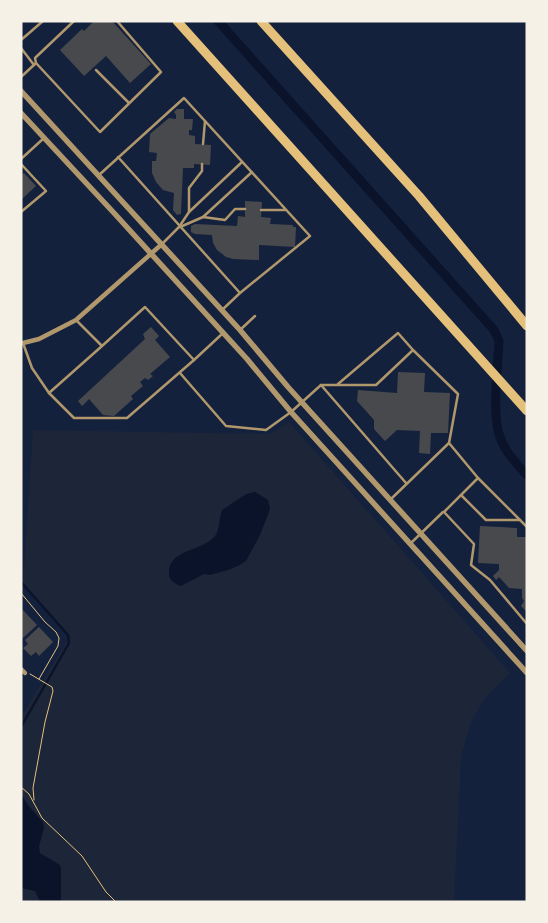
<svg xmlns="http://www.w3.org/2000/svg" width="548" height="923" viewBox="0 0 548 923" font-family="Manrope,sans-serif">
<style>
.green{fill:#1d2539}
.water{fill:#0b132b}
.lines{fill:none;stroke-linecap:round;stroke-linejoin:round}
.stream{stroke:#0b132b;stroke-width:2.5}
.canal{stroke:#0b132b;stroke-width:9}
.building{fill:#48494c}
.path{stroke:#e5c07b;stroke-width:1}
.service{stroke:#b1986c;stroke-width:2.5}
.minor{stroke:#b1986c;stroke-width:4.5}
.tertiary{stroke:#b1986c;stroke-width:5.5}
.motorway{stroke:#e5c07b;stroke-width:9}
</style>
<rect width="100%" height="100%" fill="#14213d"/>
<!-- green -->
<path class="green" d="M289,422L510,673L485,698L471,722L461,756L454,902H21V717L70,636L23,583L33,430L270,434Z"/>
<!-- water -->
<g class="water">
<path d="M255,492L268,500L270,509L260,535L246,561L238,566L228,570L210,575L204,574L181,586C174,583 169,581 169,573C168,549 204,551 215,536C220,529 219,517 222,510L246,494Z"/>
<path d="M21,794L28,805L43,822L44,828L39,846L40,853L60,865L61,870V902H40L35,891L21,888Z"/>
</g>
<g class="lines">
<!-- stream -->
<path class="stream" d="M21,582L68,635L69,643L21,727"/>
<!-- canal -->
<path class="canal" d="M218,21L494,330L499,341C498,367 492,411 499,434C503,449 516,464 527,475"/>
</g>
<!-- building -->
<g class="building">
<path d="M94,21H112L151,64L130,83L106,56L84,76L60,50L82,29L84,31Z"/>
<path d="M177,109H184V119H193L192,130H189V135L195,136V144L211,145L210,165L194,164V168H183L181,212V214L177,215L173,210L174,193L163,190L156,182L152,173V161H156L157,153L149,152L150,134L169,118L176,119V115L174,112Z"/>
<path d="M24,173L36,186L21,200V175Z"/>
<path d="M245,201L262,202L261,217L271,218L270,224L293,225V227H296L295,247L259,245V260L233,259L226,257L217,250L213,243L212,235L195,234L191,232V226L195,224L237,226L238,216L245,217Z"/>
<path d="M151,327L159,336L155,340L170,357L150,374L153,376L148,380L145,378L140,382L143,386L131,396L133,399L114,416L103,415L89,399L82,406L78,401L145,339L143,334Z"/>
<path d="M398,372L425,373L424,392L450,393L448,433H431L430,454L419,453L420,431L397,430L385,441L374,429V420L357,401L358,390L397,393Z"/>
<path d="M480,526L517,528V537H527V612L521,606L524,601L522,598V589L509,588L499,577L496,580L493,576L499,570V564L478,563Z"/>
<path d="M21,608L37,625L23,638L21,636Z"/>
<path d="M39,627L53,642L39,656L36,652L31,656L23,648L28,644L25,640Z"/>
</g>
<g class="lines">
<!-- path -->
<g class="path">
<path d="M21,593L45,622L56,632L59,638L58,646L39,679"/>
<path d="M30,674L52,687L53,691L45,722L33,788L34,800"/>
<path d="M21,787L29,794L42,818L82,856L106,892L116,902"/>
</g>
<!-- service -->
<g class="service">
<path d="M21,40L43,21"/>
<path d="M21,48L34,65"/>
<path d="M36,63L100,132L161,72L117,21"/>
<path d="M96,70L129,103"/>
<path d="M21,77L36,63L35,58L74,21"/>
<path d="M203,144L205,121"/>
<path d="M118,157L240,293L222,310"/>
<path d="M21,159L44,138"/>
<path d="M21,164L46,191L21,212"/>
<path d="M99,175L184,98L310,236L240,293"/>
<path d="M261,210H285"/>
<path d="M189,212V188L202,171V164"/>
<path d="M203,217L225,220L235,209H245"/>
<path d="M180,227L203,217L252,172"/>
<path d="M162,244L179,227L189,212L242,162"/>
<path d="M76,320L102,346L145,307L194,360L127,418H74L49,393L102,346"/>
<path d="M240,330L255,316"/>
<path d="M23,343L32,368L49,393"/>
<path d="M194,360L222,334"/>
<path d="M180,373L226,426L266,430L291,412L321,385H376L413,350L458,394L449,443"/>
<path d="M338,384L398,333L413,350"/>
<path d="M321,385L406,483"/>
<path d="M461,495L486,520H520"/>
<path d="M391,499L449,443L478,478"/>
<path d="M527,527L478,478L444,512L474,544L471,565L490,580L527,624"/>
<path d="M411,543L443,512"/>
</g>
<!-- minor -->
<g class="minor">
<path d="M23,343L39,339L76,320L162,244"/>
<path d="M21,669L25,673"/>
</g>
<!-- tertiary -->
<g class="tertiary">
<path d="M21,91L240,330L288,387L527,651"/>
<path d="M21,113L114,213L247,359L291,412L527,673"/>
</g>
<!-- motorway -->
<g class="motorway">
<path d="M177,21L527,411"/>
<path d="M261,21L419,196L527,326"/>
</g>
</g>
<!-- border -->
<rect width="548" height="923" fill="none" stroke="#f6f1e7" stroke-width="45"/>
</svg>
